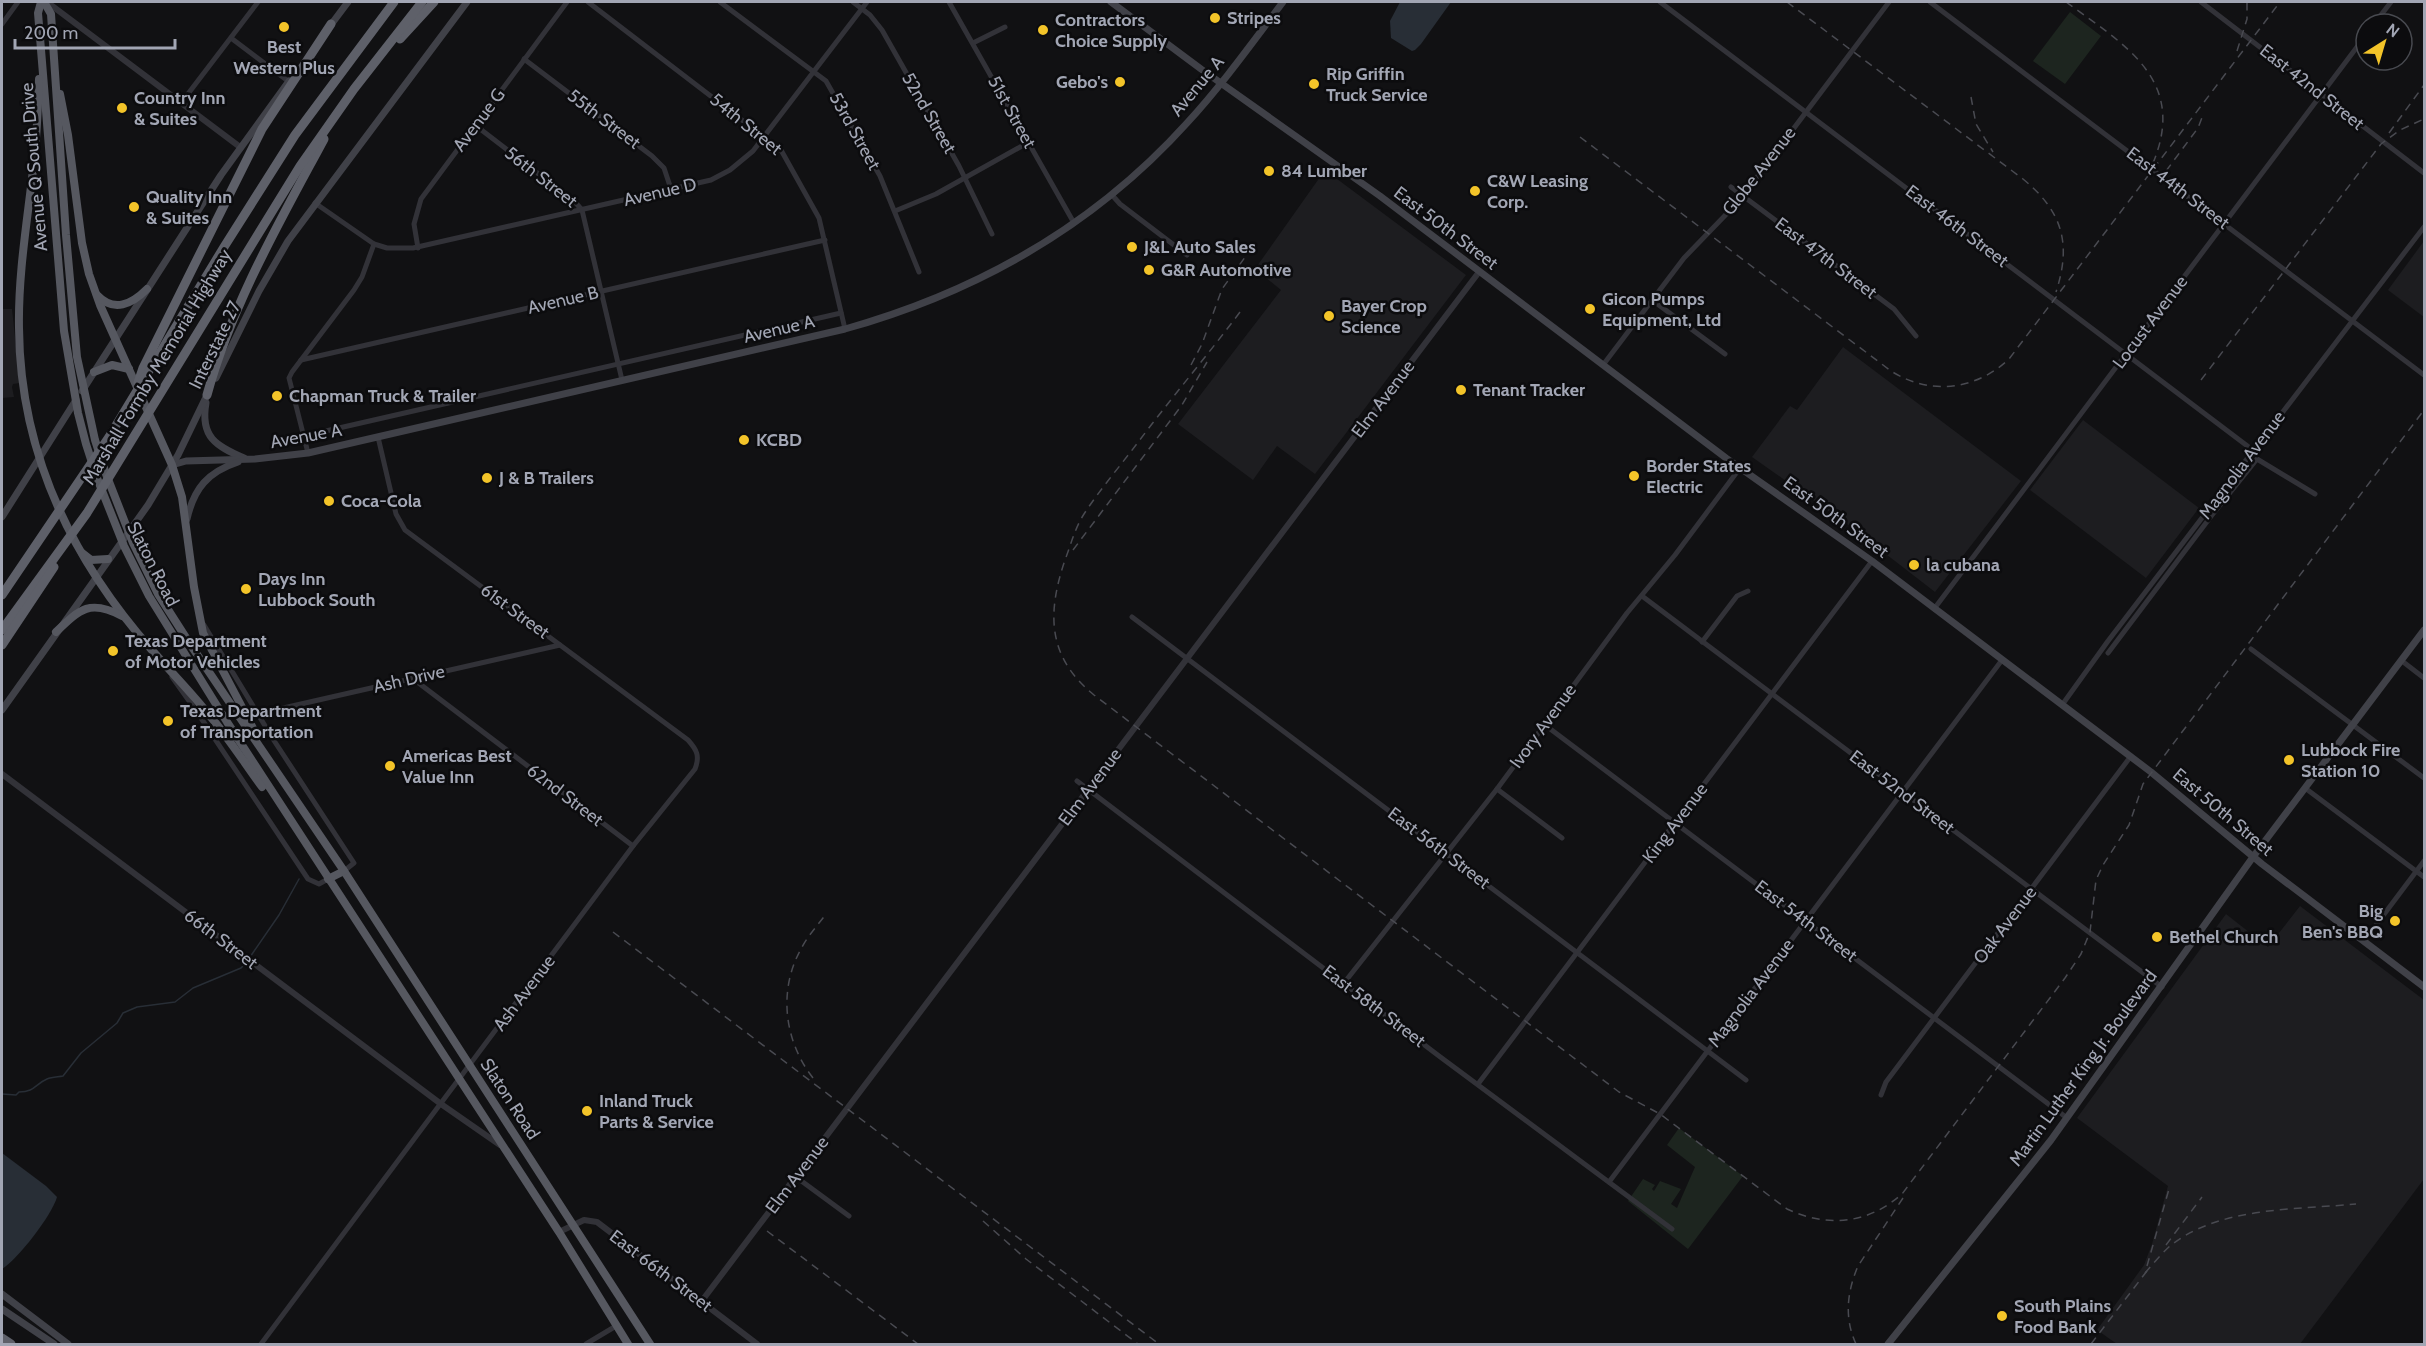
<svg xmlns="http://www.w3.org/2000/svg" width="2426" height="1346" viewBox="0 0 2426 1346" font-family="Cabin,sans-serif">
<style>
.built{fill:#1d1d20}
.green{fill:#1d251f}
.water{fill:#282e36}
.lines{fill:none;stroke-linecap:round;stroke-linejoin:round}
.stream{stroke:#282e36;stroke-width:1.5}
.minor{stroke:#323238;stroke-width:5}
.tertiary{stroke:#323238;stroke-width:6}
.secondary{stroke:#404148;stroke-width:7}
.trunk{stroke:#565860;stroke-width:8}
.motorway{stroke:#5e6069;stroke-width:9}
.rail{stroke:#494a51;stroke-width:1.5;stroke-dasharray:8 6;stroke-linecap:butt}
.poi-dot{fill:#f3c429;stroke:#0c0c0e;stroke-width:2}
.labels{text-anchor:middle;stroke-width:5;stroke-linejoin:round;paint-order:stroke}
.poi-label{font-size:18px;font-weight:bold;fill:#a2a6b4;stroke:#0c0c0e;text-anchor:start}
.street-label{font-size:18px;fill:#a2a6b4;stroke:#0c0c0e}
</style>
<rect width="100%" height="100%" fill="#111113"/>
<!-- built -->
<g class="built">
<path d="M1325,170L1466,275L1315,474L1277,446L1253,480L1178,424L1281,290L1255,269Z"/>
<path d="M2424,241V317L2388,290Z"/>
<path d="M2,309H12L20,383L13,384L12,387L14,397L2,398Z"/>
<path d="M1843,347L2021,481L1935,592L1847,524L1752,457L1790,406L1797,410Z"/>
<path d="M2083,420L2199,508L2146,578L2030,490Z"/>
<path d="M2300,906L2424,1000V1179L2300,1344H2117L2097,1330L2144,1265L2152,1244L2168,1186L2077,1118L2226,914L2268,947Z"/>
</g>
<!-- green -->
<g class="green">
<path d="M2070,12L2101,36L2065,84L2033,61Z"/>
<path d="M1679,1128L1743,1176L1688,1249L1628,1201L1643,1179L1655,1185L1652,1189L1654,1191L1660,1181L1681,1189L1671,1204L1677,1208L1695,1167L1667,1145Z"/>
</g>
<!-- water -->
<g class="water">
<path d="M1400,2H1451L1421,44L1415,50L1412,51L1391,38L1390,21Z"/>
<path d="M2,1153L46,1186L57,1197C52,1215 18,1259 2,1269Z"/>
</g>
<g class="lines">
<!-- stream -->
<g class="stream">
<path d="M250,957L279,915L299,879"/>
<path d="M2,1094L16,1095L19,1092C35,1092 35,1084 47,1079C52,1077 58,1077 63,1076L81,1053L117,1023L123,1013L137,1007L175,1002L193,988L241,968L247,962"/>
</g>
<!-- minor -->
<g class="minor">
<path d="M588,2L781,150L819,218L845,329"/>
<path d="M720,2L826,81L880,176L919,272"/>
<path d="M853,2L870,15L882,30L959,166L992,234"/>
<path d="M949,2L1074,223"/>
<path d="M1660,2L2254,451"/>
<path d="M1930,2L2424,375"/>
<path d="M2201,2L2424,173"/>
<path d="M2,24L18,2"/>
<path d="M2374,24L2391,2"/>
<path d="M231,38L288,81"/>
<path d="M973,43L1005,27"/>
<path d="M524,59L652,156L664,168L671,189"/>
<path d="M181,103L258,2"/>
<path d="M475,125L575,202L582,210L622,380"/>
<path d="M1731,187L1894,309L1916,336"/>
<path d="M1112,195L1120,204L1187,255"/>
<path d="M315,203L374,244L387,248H413L711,180L730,170L753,151L867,2"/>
<path d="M895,211L936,194L1029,142"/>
<path d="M418,248L414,224L421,199L567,2"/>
<path d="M1652,300L1725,354"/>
<path d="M301,360L825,240"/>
<path d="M1603,365L1684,258L1739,201L1889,2"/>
<path d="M304,436L841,313"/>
<path d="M308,453L289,378L292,372L354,290L362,277L374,244"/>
<path d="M1642,596L2162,987"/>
<path d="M1934,609L2366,35"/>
<path d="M1132,617L1746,1080"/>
<path d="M204,625L273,739L354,863L344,871"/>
<path d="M1702,642L1737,596L1748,591"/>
<path d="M2251,649L2424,778"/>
<path d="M2108,653L2212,515L2257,459L2315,494"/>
<path d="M2402,661L2424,678"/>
<path d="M172,677L197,712L308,879L319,884L328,879"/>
<path d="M412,678L633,846"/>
<path d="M2062,705L2108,641L2424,227"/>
<path d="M257,714L560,645"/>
<path d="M1545,725L2067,1118"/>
<path d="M1077,781L1439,1056L1672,1229"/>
<path d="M2305,788L2424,877"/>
<path d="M1497,789L1562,838"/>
<path d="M2364,941L2424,861"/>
<path d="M1344,983L1497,789L1627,613L1675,555L1740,468"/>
<path d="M1478,1084L1872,561"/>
<path d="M1881,1095L1886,1082L2131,756"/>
<path d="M796,1177L849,1216"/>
<path d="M1609,1182L2002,660"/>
<path d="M261,1344L633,846L695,769C700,756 697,750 688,740L405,530L396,514L378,437"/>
<path d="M586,1344L616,1326"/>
</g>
<!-- tertiary -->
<g class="tertiary">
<path d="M47,2L240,147"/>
<path d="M2,774L441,1104L500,1145"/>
<path d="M559,1232L584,1220L597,1222L757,1344"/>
<path d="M701,1302L1479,272"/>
</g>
<!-- secondary -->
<g class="secondary">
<path d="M1111,2L1201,69L1380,196L1726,458L1872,561L2151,772L2262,864L2424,987"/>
<path d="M330,26L348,2"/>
<path d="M216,378L259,291L288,241L467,2"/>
<path d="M82,391L221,175L289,81"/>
<path d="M206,403C200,437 216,446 244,458"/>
<path d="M172,465L186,461L255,459L308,453L845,329C977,292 1095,225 1187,123C1222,85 1252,43 1283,2"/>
<path d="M2,517L76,400"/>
<path d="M187,519C194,488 208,472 238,462"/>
<path d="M2,710L148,505L178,455L208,393"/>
<path d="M2,1294L68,1344"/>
<path d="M2,1309L54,1344"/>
<path d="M1888,1344L2051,1140L2253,857L2424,630"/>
</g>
<!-- trunk -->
<g class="trunk">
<path d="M41,2L38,13L64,331L78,413L86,444L97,478L124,546L149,596L227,722L559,1232L628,1344"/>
<path d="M44,2L51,14L66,235L77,357L95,440L106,474L133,543L158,594L190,644L344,871L650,1344"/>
<path d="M39,79C38,107 37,134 34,161C28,217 18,272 19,328C20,452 70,557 151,649C169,670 188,689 205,710C226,734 243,761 262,787"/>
<path d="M60,94L68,135L82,243L89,274L100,305L172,465L182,497L194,587L203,633L255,732"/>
<path d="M97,295C114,313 132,304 147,289"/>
<path d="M94,372L112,365L129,369"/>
<path d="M82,553L91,560L108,559"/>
<path d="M56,632C80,609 90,599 122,616"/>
<path d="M328,879L344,871"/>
</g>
<!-- motorway -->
<g class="motorway">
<path d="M400,39L434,2"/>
<path d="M138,383L143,368L262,129L331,24"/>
<path d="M207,395C232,304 280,221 324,139"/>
<path d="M2,595L109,437L224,247L295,135L394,2"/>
<path d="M2,630L87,513L300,166L354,89L422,2"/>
<path d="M2,645L54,567"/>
<path d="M2,1338L11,1344"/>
</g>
<!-- rail -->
<g class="rail">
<path d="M1787,2L2023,179C2062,211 2072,243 2056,292"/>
<path d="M2066,2C2123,44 2188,79 2153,163"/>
<path d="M2237,51L2247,19V2"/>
<path d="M1971,97L1976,124L1993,152"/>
<path d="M2389,133L2424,85"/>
<path d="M1580,137L1891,371C1930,396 1976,390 2009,359L2280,2"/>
<path d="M2166,171L2198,128L2203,115"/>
<path d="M1240,312C1207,356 1172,397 1139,441C1121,465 1101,488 1084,514C1075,528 1071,544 1065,560C1047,613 1047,657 1094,695L1619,1092L1660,1114L1787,1209C1828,1228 1868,1224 1902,1194L2065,978L2081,954L2090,932L2096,880L2103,865L2129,825L2143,784L2424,410"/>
<path d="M1191,365L1202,344L1222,289L1251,249"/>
<path d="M2201,380L2381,144L2400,130L2424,119"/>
<path d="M1073,550L1182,405L1207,362"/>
<path d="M613,932L1159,1344"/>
<path d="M813,1078C784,1041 778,990 801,949C807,937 817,926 826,914"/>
<path d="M983,1221L1026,1259L1138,1344"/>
<path d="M767,1231L918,1344"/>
<path d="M2166,1245L2202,1197"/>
<path d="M2147,1266L2169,1189"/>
<path d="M2145,1273C2153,1264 2161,1254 2170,1246C2220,1206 2296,1210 2356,1204"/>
<path d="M1856,1344C1844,1318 1847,1292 1858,1266L1905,1195"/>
<path d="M2091,1344L2150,1267"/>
</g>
</g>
<!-- markers -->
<g class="poi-dot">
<circle cx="1215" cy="18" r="6"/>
<circle cx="284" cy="27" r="6"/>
<circle cx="1043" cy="30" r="6"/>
<circle cx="1120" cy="82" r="6"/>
<circle cx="1314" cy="84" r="6"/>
<circle cx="122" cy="108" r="6"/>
<circle cx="1269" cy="171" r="6"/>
<circle cx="1475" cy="191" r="6"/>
<circle cx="134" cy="207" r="6"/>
<circle cx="1132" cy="247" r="6"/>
<circle cx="1149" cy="270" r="6"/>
<circle cx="1590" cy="309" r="6"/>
<circle cx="1329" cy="316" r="6"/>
<circle cx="1461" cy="390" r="6"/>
<circle cx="277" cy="396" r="6"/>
<circle cx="744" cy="440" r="6"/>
<circle cx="1634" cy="476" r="6"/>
<circle cx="487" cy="478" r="6"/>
<circle cx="329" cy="501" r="6"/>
<circle cx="1914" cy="565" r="6"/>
<circle cx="246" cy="589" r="6"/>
<circle cx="113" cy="651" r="6"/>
<circle cx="168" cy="721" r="6"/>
<circle cx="2289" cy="760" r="6"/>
<circle cx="390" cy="766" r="6"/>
<circle cx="2395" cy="921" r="6"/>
<circle cx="2157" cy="937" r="6"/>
<circle cx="587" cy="1111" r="6"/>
<circle cx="2002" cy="1316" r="6"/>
</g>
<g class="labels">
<!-- poi labels -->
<g class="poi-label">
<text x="1227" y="24">Stripes</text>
<text x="1055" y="26">Contractors<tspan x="1055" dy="21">Choice Supply</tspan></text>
<text x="284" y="53" text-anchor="middle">Best<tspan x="284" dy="21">Western Plus</tspan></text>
<text x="1326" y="80">Rip Griffin<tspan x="1326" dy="21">Truck Service</tspan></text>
<text x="1108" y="88" text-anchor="end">Gebo's</text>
<text x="134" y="104">Country Inn<tspan x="134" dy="21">&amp; Suites</tspan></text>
<text x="1281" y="177">84 Lumber</text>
<text x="1487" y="187">C&amp;W Leasing<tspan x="1487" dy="21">Corp.</tspan></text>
<text x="146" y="203">Quality Inn<tspan x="146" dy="21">&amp; Suites</tspan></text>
<text x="1144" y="253">J&amp;L Auto Sales</text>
<text x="1161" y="276">G&amp;R Automotive</text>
<text x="1602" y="305">Gicon Pumps<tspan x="1602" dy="21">Equipment, Ltd</tspan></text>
<text x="1341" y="312">Bayer Crop<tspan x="1341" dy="21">Science</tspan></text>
<text x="1473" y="396">Tenant Tracker</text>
<text x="289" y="402">Chapman Truck &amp; Trailer</text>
<text x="756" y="446">KCBD</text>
<text x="1646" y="472">Border States<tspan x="1646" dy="21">Electric</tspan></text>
<text x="499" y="484">J &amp; B Trailers</text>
<text x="341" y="507">Coca-Cola</text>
<text x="1926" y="571">la cubana</text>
<text x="258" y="585">Days Inn<tspan x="258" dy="21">Lubbock South</tspan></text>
<text x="125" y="647">Texas Department<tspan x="125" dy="21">of Motor Vehicles</tspan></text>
<text x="180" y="717">Texas Department<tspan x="180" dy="21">of Transportation</tspan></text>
<text x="2301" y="756">Lubbock Fire<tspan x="2301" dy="21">Station 10</tspan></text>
<text x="402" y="762">Americas Best<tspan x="402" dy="21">Value Inn</tspan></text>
<text x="2383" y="917" text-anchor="end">Big<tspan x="2383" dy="21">Ben's BBQ</tspan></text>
<text x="2169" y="943">Bethel Church</text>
<text x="599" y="1107">Inland Truck<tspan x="599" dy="21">Parts &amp; Service</tspan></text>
<text x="2014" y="1312">South Plains<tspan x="2014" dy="21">Food Bank</tspan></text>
</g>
<!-- street labels -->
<g class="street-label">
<text transform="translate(1197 86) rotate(-50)" y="6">Avenue A</text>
<text transform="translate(2312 87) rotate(38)" y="6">East 42nd Street</text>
<text transform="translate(1012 112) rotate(61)" y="6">51st Street</text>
<text transform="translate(929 113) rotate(60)" y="6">52nd Street</text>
<text transform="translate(604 119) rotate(37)" y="6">55th Street</text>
<text transform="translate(479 120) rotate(-53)" y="6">Avenue G</text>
<text transform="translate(746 124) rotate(39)" y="6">54th Street</text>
<text transform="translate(855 131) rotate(61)" y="6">53rd Street</text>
<text transform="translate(34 167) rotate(-95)" y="6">Avenue Q South Drive</text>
<text transform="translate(1759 171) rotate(-52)" y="6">Globe Avenue</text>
<text transform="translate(541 177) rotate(38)" y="6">56th Street</text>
<text transform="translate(2178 188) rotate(37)" y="6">East 44th Street</text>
<text transform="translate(660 192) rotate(-13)" y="6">Avenue D</text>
<text transform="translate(1957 226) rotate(37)" y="6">East 46th Street</text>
<text transform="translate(1446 228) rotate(37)" y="6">East 50th Street</text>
<text transform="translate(1826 258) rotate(37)" y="6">East 47th Street</text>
<text transform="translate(563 300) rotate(-13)" y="6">Avenue B</text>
<text transform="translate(2150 322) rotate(-53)" y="6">Locust Avenue</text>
<text transform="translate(779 329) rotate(-13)" y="6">Avenue A</text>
<text transform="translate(215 345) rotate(-64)" y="6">Interstate 27</text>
<text transform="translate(157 367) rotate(-59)" y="6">Marshall Formby Memorial Highway</text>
<text transform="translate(1383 399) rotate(-53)" y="6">Elm Avenue</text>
<text transform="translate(306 436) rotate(-10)" y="6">Avenue A</text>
<text transform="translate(2242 465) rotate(-53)" y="6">Magnolia Avenue</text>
<text transform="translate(1836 517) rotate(36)" y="6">East 50th Street</text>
<text transform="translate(153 564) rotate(63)" y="6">Slaton Road</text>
<text transform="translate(515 611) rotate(36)" y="6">61st Street</text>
<text transform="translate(409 679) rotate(-13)" y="6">Ash Drive</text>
<text transform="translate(1543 726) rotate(-54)" y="6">Ivory Avenue</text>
<text transform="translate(1090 787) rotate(-53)" y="6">Elm Avenue</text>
<text transform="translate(1902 792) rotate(37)" y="6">East 52nd Street</text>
<text transform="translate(565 795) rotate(37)" y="6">62nd Street</text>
<text transform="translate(2223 812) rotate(40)" y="6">East 50th Street</text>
<text transform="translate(1675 823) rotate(-53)" y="6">King Avenue</text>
<text transform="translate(1439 848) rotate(37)" y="6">East 56th Street</text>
<text transform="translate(1806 921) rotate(37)" y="6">East 54th Street</text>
<text transform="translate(2005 925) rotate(-53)" y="6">Oak Avenue</text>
<text transform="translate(221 939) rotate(37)" y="6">66th Street</text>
<text transform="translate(524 993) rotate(-53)" y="6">Ash Avenue</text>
<text transform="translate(1751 993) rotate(-53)" y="6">Magnolia Avenue</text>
<text transform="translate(1374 1006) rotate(37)" y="6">East 58th Street</text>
<text transform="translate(2083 1068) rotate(-54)" y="6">Martin Luther King Jr. Boulevard</text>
<text transform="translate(510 1099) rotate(57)" y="6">Slaton Road</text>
<text transform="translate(797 1175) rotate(-53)" y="6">Elm Avenue</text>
<text transform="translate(661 1271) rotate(37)" y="6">East 66th Street</text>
</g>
</g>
<!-- border -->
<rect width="2426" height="1346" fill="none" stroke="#a2a6b4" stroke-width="6"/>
<!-- north arrow -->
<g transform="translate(2384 42) rotate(37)"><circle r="28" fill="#0c0c0e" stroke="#484a50" stroke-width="1.5"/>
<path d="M0-4.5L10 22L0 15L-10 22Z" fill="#f3c429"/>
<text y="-9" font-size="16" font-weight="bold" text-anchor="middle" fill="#a2a6b4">N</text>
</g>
<!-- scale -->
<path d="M15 39v9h160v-9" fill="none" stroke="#a2a6b4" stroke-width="3"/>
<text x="24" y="39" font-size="18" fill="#a2a6b4" stroke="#0c0c0e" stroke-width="4.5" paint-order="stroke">200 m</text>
</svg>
